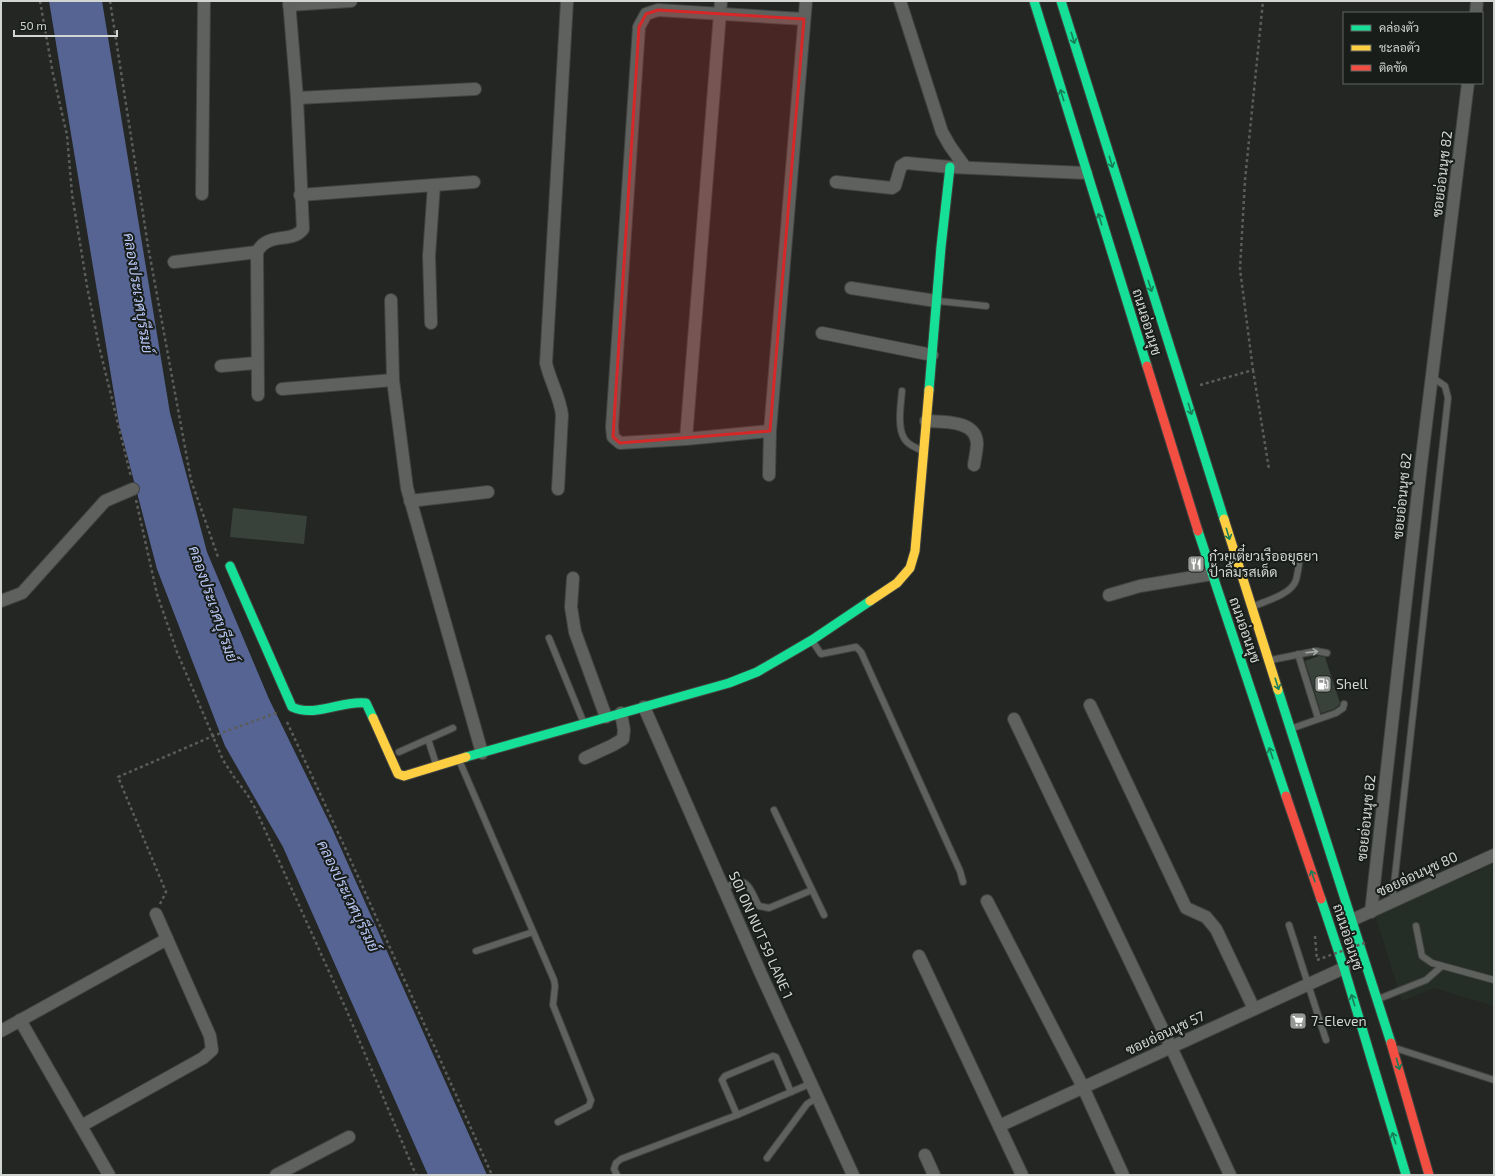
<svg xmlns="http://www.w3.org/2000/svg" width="1495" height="1176" viewBox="0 0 1495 1176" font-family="'Exo 2',Sarabun,sans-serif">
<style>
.built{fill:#252e26}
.water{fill:#566493}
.building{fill:#38423b}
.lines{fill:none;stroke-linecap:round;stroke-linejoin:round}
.lane-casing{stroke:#404340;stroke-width:8}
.street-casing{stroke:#404340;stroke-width:14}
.fast-casing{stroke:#404340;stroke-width:11}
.slow-casing{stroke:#404340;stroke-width:11}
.jam-casing{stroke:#404340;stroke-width:11}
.path{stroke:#5b5d5b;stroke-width:2.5;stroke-dasharray:3 3;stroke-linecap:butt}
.lane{stroke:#5e615e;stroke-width:6}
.street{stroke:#5e615e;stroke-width:12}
.fast{stroke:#16e098;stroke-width:9}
.slow{stroke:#ffcf43;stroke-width:9}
.jam{stroke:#f24e42;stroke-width:9}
.path-bridge{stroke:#5b5d5b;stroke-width:2.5;stroke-dasharray:3 3;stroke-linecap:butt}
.oneway{stroke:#177e58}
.oneway2{stroke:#a9adaa}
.marked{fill:#d62828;fill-opacity:0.2;stroke:#d62828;stroke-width:3;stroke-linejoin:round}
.labels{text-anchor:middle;stroke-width:4;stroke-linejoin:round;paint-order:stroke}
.street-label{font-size:14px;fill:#d2d6d3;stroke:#181d19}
.poi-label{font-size:14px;fill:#d2d6d3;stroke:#181d19;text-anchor:start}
.water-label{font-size:15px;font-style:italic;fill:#b7c6f5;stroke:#181d19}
</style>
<rect width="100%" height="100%" fill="#232623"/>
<!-- built -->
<path class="built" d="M1494,862V1006L1434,988L1402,1001L1375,915L1481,870Z"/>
<!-- water -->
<path class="water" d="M49,1H102L170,413L207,552L269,699L331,826L487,1175H428L283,847L225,746L157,569L119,424Z"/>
<!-- building -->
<g class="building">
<path d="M233,508L307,516L304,544L230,537Z"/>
<path d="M1319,656L1325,657L1340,703L1339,705L1334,709L1321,713L1305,661Z"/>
</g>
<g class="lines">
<!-- lane casing -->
<g class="lane-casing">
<g id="lane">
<path d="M938,301L986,306"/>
<path d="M902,391C901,403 897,427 904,438C907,445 916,447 922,451"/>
<path d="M1254,606C1266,601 1292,594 1296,580C1298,573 1299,564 1300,556"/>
<path d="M549,638L583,721"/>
<path d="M813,642L821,654L856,647L861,652L960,871L963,882"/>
<path d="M1298,654L1318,718"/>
<path d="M1271,660L1316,651L1327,653"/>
<path d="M1293,728L1336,713L1343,708L1344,704"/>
<path d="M428,739L436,764"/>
<path d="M399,752L453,728"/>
<path d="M459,760L554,980L555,986L553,1005L591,1100L589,1106L558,1122"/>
<path d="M774,810L824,915"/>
<path d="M723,889C728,887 733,883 738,882C750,880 754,899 759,906L769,908L812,890"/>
<path d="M1392,903L1448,398L1445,386L1432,377"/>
<path d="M1289,925L1326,1040"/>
<path d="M1416,926L1422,956L1432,963L1494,980"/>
<path d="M476,951L533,932"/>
<path d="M1381,998L1426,980L1442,966"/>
<path d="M1398,1049L1494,1080"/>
<path d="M737,1115L722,1080L725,1076L773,1056L776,1057L791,1092"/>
<path d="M767,1158L807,1104L818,1097"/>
<path d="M617,1175L614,1169L616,1163L621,1159L737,1115L812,1083"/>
</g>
</g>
<!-- street casing -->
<g class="street-casing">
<g id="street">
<path d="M900,1L942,132L950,146L965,167"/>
<path d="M289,5L351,1"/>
<path d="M1476,13L1477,1"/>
<path d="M297,98L475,89"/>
<path d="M836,182L892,188L895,186L901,166L906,163L950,167L1086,173"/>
<path d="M202,194L204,1"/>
<path d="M300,195L474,182"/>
<path d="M174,262L257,252"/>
<path d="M851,288L936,301"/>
<path d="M391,300L393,380L407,488L482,753"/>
<path d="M431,323L429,256L434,185"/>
<path d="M822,333L932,355"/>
<path d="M221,366L257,363"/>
<path d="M282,389L393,380"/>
<path d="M258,395L257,252C268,231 292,244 303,229L297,98L289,1"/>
<path d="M926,421C943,422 976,420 977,443C977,450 975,458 974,465"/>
<path d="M770,431L686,439L620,443L613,437L612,427L639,27L646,14L658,10L804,19"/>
<path d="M686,439L721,1"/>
<path d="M769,475L770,431L806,1"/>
<path d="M558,489L562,415C560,397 550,381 546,363L567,1"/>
<path d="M410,501L488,492"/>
<path d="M573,578L571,607L575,632L606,717"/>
<path d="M1109,595L1140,586L1212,574"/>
<path d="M1,601L22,593L105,501L133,489"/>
<path d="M1090,705L1186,908L1206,917L1216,929L1254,1009"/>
<path d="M644,707L761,974L853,1175"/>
<path d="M1014,719L1171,1047L1230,1175"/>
<path d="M585,758L613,745L623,739L624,730L621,713"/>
<path d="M987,901L1083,1087L1123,1175"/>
<path d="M1371,912L1421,465L1468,83"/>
<path d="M1352,920L1494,855"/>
<path d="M919,956L1022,1175"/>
<path d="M20,1020L109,1175"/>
<path d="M1,1031L167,939"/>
<path d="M81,1126L203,1058L212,1050L210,1036L156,914"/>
<path d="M999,1126L1344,968"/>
<path d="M925,1155L934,1175"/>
<path d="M276,1175L349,1137"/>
</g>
</g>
<!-- fast casing -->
<g class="fast-casing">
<g id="fast">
<path d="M1034,1L1147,366"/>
<path d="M1061,1L1224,519"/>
<path d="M929,390L941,247L950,167"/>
<path d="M1198,531L1286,796"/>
<path d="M230,566L292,707C316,718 341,700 366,703L373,718"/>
<path d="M1278,690L1391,1043"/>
<path d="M466,757L729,683L757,672L812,640L870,601"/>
<path d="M1321,899L1344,968L1406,1175"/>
</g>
</g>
<!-- slow casing -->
<g class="slow-casing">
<g id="slow">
<path d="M1224,519L1278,690"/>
<path d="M870,601L897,583L910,568L915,551L929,390"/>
<path d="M373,718L398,774L404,776L466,757"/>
</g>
</g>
<!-- jam casing -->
<g class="jam-casing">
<g id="jam">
<path d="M1147,366L1198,531"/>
<path d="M1286,796L1321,899"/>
<path d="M1391,1043L1429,1175"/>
</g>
</g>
<!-- path -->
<g class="path">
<path d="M40,1L53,74L67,135L72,194L87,286L99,346L131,477"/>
<path d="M110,1L148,246L191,480L218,557"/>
<path d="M1253,370L1269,469"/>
<path d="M1200,385L1253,370L1240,269L1245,180L1263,1"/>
<path d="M136,500L157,594L177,652L223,760L234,777L247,794L255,808L346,1009L416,1175"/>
<path d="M287,722L347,852L492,1175"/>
<path d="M160,904L166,892L118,777L213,736L279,712"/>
<path d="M1315,936L1317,960"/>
</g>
<!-- lane -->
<use href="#lane" class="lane"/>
<!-- street -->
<use href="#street" class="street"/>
<!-- fast -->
<use href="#fast" class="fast"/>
<!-- slow -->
<use href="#slow" class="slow"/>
<!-- jam -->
<use href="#jam" class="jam"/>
<!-- path-bridge -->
<path class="path-bridge" d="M1317,960L1367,942"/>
</g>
<!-- one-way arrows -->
<defs><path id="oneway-shaft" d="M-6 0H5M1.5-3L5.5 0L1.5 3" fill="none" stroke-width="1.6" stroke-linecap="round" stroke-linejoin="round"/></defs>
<g class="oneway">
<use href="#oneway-shaft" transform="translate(1073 38) rotate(73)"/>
<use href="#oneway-shaft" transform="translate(1062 95) rotate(-107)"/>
<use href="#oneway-shaft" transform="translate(1111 162) rotate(73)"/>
<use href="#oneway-shaft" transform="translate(1100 219) rotate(-107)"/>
<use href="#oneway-shaft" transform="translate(1150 286) rotate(72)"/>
<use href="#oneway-shaft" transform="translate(1190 409) rotate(73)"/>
<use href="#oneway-shaft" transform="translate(1228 534) rotate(73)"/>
<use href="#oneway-shaft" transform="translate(1277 684) rotate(72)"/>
<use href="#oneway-shaft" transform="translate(1271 753) rotate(-109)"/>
<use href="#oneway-shaft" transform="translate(1313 876) rotate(-109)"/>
<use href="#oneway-shaft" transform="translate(1353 1000) rotate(-107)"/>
<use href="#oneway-shaft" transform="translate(1398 1064) rotate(74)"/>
<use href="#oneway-shaft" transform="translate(1394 1138) rotate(-107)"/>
</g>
<use class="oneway2" href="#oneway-shaft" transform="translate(1312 652) rotate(-7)"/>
<!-- marked area -->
<path class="marked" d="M658,10L804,19L770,431L620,443L613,437L639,27L646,14Z"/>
<!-- icons -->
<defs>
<g id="restaurant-square" transform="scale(0.9)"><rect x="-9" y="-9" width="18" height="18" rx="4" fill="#959895" stroke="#181d19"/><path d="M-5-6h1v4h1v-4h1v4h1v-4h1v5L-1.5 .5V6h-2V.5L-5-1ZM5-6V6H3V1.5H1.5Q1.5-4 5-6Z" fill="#fff"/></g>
<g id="fuel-square" transform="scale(0.9)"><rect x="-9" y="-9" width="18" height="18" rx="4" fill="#959895" stroke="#181d19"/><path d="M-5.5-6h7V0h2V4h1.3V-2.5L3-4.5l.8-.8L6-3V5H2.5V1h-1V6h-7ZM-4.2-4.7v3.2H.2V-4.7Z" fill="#fff"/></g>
<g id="supermarket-square" transform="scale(0.9)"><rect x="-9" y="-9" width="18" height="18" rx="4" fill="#959895" stroke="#181d19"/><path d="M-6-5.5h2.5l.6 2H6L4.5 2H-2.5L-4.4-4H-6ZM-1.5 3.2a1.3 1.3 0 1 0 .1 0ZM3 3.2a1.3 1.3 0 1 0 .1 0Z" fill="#fff"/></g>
</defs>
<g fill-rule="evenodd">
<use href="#restaurant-square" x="1196" y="564"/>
<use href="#fuel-square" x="1323" y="684"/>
<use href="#supermarket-square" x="1298" y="1021"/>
</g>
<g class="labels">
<!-- street labels -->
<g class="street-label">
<text transform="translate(1442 174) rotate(-83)" y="5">ซอยอ่อนนุช 82</text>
<text transform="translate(1147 322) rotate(73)" y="5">ถนนอ่อนนุช</text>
<text transform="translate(1402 496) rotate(-84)" y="5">ซอยอ่อนนุช 82</text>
<text transform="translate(1245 630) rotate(71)" y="5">ถนนอ่อนนุช</text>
<text transform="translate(1366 818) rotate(-84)" y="5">ซอยอ่อนนุช 82</text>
<text transform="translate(1417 874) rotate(-25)" y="5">ซอยอ่อนนุช 80</text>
<text transform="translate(761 935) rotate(66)" y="5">SOI ON NUT 59 LANE 1</text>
<text transform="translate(1348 937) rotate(72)" y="5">ถนนอ่อนนุช</text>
<text transform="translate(1165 1033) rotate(-25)" y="5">ซอยอ่อนนุช 57</text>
</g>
<!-- poi labels -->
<g class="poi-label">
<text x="1209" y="561">ก๋วยเตี๋ยวเรืออยุธยา<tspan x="1209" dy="16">ป้าลิ้มรสเด็ด</tspan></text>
<text x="1336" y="689">Shell</text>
<text x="1311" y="1026">7-Eleven</text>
</g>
<!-- water labels -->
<g class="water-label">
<text transform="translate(138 293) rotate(81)" y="5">คลองประเวศบุรีรมย์</text>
<text transform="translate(213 604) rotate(71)" y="5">คลองประเวศบุรีรมย์</text>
<text transform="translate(348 896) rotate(64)" y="5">คลองประเวศบุรีรมย์</text>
</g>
</g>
<!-- border -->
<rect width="1495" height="1176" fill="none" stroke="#d2d6d3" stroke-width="4"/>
<!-- legend -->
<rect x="1343" y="12" width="140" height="72" fill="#181d19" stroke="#626763"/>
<rect x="1351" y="25" width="20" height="6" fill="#16e098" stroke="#626763"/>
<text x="1379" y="32" font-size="12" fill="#d2d6d3">คล่องตัว</text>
<rect x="1351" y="45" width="20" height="6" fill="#ffcf43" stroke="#626763"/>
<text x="1379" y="52" font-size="12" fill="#d2d6d3">ชะลอตัว</text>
<rect x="1351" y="65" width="20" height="6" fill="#f24e42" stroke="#626763"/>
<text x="1379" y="72" font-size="12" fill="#d2d6d3">ติดขัด</text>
<!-- scale -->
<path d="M14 30v6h103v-6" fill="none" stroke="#d2d6d3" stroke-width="2"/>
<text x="20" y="30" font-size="12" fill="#d2d6d3" stroke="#181d19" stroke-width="3" paint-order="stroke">50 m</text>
</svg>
